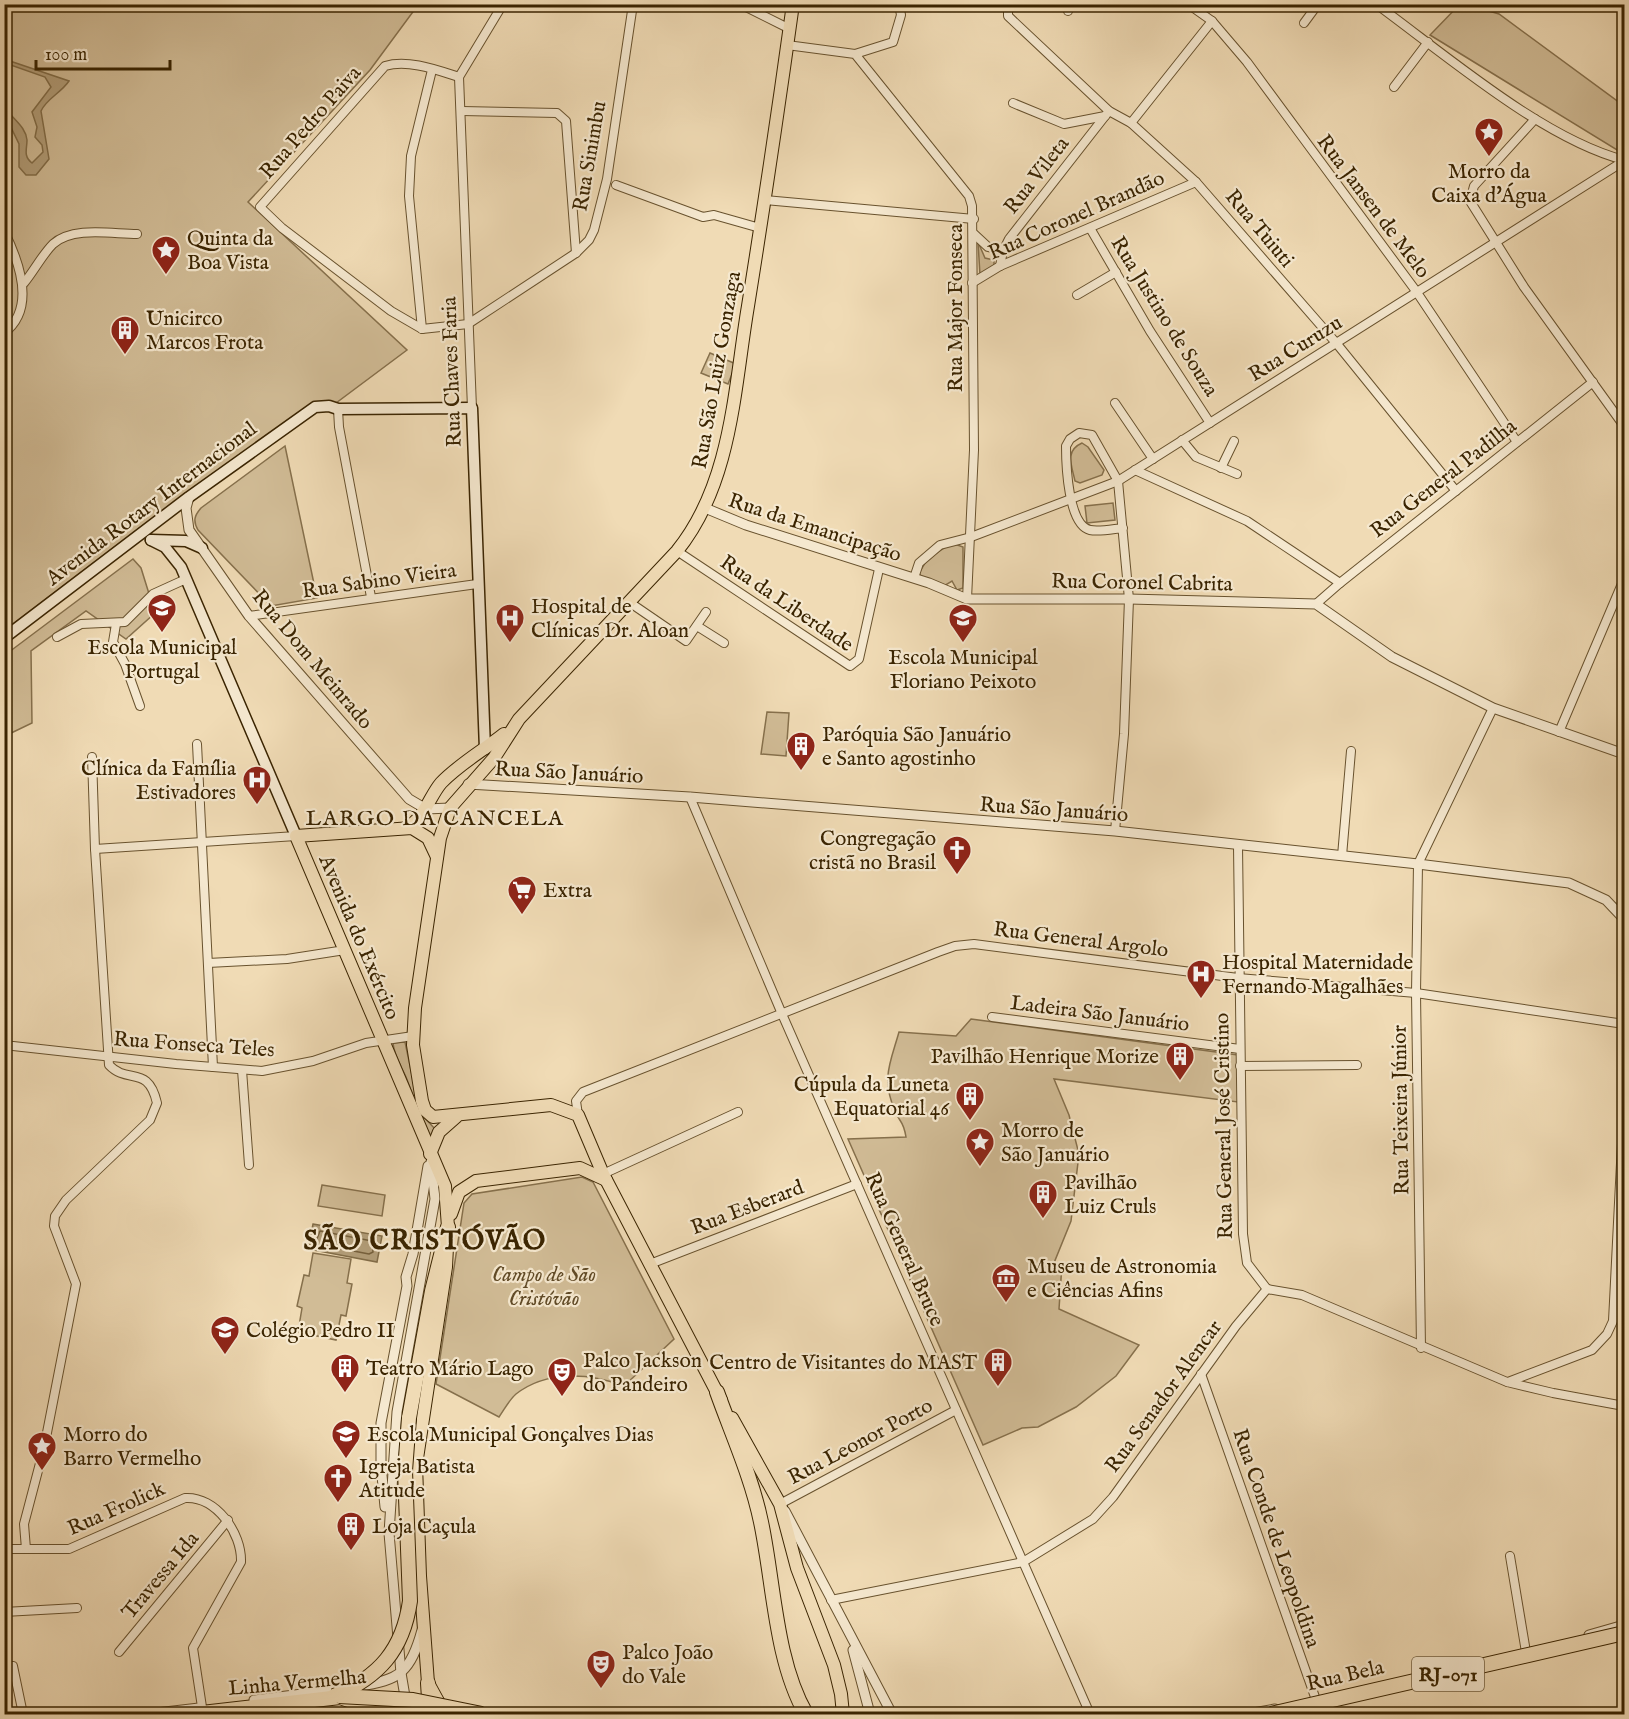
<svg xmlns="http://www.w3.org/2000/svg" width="1629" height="1719" viewBox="0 0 1629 1719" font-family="'IM FELL English',serif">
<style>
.green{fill:#d1bc96;stroke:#86704c;stroke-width:1.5}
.water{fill:#b29d78;stroke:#826d48;stroke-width:1.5}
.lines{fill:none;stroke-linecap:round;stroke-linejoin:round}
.shore{stroke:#76603c;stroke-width:1.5}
.minor-casing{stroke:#68522e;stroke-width:10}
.tertiary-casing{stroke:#68522e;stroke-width:11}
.secondary-casing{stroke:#3a2401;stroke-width:13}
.primary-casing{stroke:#3a2401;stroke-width:14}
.motorway-casing{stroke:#3a2401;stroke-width:16}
.minor{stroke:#f5e8cf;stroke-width:8}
.tertiary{stroke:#f5e8cf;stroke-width:9}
.secondary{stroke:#f5e8cf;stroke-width:10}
.primary{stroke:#f0dbb5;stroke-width:12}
.motorway{stroke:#f0dbb5;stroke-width:14}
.motorway-bridge-casing{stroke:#3a2401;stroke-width:16;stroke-linecap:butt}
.motorway-bridge{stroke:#f0dbb5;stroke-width:14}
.labels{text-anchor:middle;stroke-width:4.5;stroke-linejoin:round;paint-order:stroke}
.shield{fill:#f5e8cf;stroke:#725f3f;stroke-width:1.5}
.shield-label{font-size:20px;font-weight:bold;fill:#3a2401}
.street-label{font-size:21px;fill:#3a2401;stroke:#f5e8cf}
.poi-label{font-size:21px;fill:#3a2401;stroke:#f5e8cf;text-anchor:start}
.park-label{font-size:21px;font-style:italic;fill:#604a26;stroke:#f5e8cf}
.neighbourhood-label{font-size:22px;letter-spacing:1.5px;fill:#3a2401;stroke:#f5e8cf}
.district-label{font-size:27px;font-weight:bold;letter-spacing:1.5px;fill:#3a2401;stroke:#f5e8cf}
</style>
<rect width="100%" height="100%" fill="#f0dbb5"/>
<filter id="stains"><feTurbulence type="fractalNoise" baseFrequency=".00333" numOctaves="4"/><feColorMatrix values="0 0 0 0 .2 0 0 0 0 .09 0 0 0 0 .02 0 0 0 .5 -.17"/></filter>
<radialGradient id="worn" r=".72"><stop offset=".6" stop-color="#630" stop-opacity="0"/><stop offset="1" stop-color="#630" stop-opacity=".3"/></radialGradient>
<!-- green -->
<g class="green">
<path d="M1460,4L1469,5L1499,14L1624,106V150L1622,153L1430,35Z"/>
<path d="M5,5H418L370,70L248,202L407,350L336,403L320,402L146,523L5,630Z"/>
<path d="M978,242L985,258L994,260V268L980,275Z"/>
<path d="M710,353L736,364L728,384L701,373Z"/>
<path d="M1082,443L1088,447L1104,470L1102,475L1080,483L1075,481C1072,466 1064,451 1082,443Z"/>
<path d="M285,446L317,598L271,606L198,530C193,521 194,516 201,508Z"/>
<path d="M1113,503L1115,520L1087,523L1085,506Z"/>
<path d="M952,543L963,547V588L957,590L952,581L944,586L922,578L919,573L928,558Z"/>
<path d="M133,559L141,568L155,613L126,639L86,611L31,651L32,723L5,736V655Z"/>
<path d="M767,712L789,713L786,756L761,754Z"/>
<path d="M971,1019L1238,1055V1102L1054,1079L1069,1115L1079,1154L1071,1221L1054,1263L1062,1264L1059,1309L1139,1345L1116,1376L1076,1407L1038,1427L1022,1428L983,1445L848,1139L906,1137C903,1119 900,1124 895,1111C881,1078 890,1064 899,1032L956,1036Z"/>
<path d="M405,1042L420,1113L436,1130L431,1138C420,1118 414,1098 406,1077C401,1066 394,1055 393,1043Z"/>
<path d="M582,1177L593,1182L674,1339L624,1386C589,1373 547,1370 516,1394C509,1400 504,1410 499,1417L436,1384L464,1203L472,1194Z"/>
<path d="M322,1185L385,1195L382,1216L318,1206Z"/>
<path d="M313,1253L351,1259L347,1283L352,1284L346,1316L341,1315L336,1340L298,1332L302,1308L297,1306L304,1275L309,1276Z"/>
</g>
<!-- water -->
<g class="water">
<path d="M4,59L69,81C61,93 46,99 41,111L49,159L36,175H26L19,167V144L5,115V103C8,106 8,111 11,115C17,122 26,129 27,140C27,149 23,156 32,163L43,152L42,145L35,137L37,127L32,112L51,87L45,77L8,64L5,65Z"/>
<path d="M313,1224L382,1236L377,1262L308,1249Z"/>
</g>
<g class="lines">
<!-- shore -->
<path class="shore" d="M320,1231L372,1241L373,1252L369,1254L317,1244L316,1241Z"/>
<!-- minor casing -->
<g class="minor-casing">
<g id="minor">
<path d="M740,4L790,29"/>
<path d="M1008,4V16L1109,111L1131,123L1196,182L1337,344L1456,491"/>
<path d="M1068,4V11"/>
<path d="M1188,4L1212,21L1247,62L1416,291L1517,442"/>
<path d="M1376,4C1446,55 1543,139 1624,160"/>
<path d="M1304,23L1318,4"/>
<path d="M787,45L855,54L969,196L972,206L974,450L967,599"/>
<path d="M855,54L893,42L901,15L899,4"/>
<path d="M459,77C437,70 408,59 385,66L260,207L282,228L391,311L422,329L468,324L576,253L589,240L594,230L607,179L633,4"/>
<path d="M1394,87L1428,42"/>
<path d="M1013,103L1064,124L1105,116"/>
<path d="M462,111L557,113L566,121L576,253"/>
<path d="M1535,119L1474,186L1470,201L1524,287L1624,426"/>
<path d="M1131,123L1212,21"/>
<path d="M616,185L703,217L714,215L760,228"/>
<path d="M765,200L974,219"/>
<path d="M1090,228L1150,331L1210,423"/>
<path d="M4,231C19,261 37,308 4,333"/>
<path d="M974,234L988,247L1003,251"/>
<path d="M1000,266L1003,251L1009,239L1109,111"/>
<path d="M24,283C34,271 42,255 53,244C73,226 112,234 137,234"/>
<path d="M972,283L1000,266L1196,182"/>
<path d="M1077,295L1116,272"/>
<path d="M422,329L409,196L411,156L432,70"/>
<path d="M1115,403L1153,459"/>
<path d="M472,408L459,77L503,4"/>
<path d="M338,409L339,427L371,597"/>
<path d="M1182,440L1196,457L1237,474"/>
<path d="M1221,468L1234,441"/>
<path d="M1135,470L1247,521L1340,583"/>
<path d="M677,551L850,666L859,659L879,569"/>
<path d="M914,578L919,563L940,545L971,537L1118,481L1624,161"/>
<path d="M629,602L686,641L706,612"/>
<path d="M1316,604L1340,583L1593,382"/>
<path d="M249,616L477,584"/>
<path d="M116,624L113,642L125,664L140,706"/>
<path d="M697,626L724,643"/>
<path d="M57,637L81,624L125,622L153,594L186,579"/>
<path d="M1559,732L1624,579"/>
<path d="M197,744L213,1067"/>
<path d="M690,797L782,1014L1090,1714"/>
<path d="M1115,831L1124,734L1129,599L1118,481L1092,435L1079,433L1070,439L1066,446C1066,464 1068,525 1090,530C1099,532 1113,529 1123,528"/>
<path d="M1238,846L1243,1234L1247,1263L1267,1289"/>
<path d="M95,849L296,836"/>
<path d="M1342,856L1351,751"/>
<path d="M1619,912L1624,896"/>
<path d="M208,963L287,959L345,950"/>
<path d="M992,1017L1240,1049"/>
<path d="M4,1045L176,1064L262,1071L313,1061L366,1043L413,1036"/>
<path d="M1240,1066L1357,1065"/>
<path d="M242,1070L249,1165"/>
<path d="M578,1115L576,1101L583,1092L938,952L955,946L974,944L1238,978L1416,993L1624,1024"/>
<path d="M603,1174L738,1112"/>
<path d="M650,1264L857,1184"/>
<path d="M1267,1289L1302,1295L1507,1382L1553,1393L1624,1406"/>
<path d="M1421,1348L1416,993L1418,864L1493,708"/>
<path d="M1201,1374L1321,1714"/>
<path d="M1508,1382L1592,1350L1607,1334L1613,1321L1624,1104"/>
<path d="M780,1504L956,1410"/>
<path d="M4,1549H69L185,1498C216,1496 242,1533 241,1562L193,1648L202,1707"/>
<path d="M26,1549L24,1524L44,1448L76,1284L54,1226L55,1216L66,1200L150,1120L157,1103C148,1064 128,1085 109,1065L95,849L92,757"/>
<path d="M1510,1556L1526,1652"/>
<path d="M831,1600L1023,1562L1093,1519L1113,1497L1236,1326L1267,1289"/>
<path d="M4,1612L77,1608"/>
<path d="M119,1652L228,1520"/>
<path d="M13,1666L23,1714"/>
</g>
</g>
<!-- tertiary casing -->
<g class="tertiary-casing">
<g id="tertiary">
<path d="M189,497L186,508L189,530L249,616L409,799L426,809L450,808"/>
<path d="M705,508L746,525L929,583L967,599H1129L1316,604L1392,657L1493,708L1624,754"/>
<path d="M468,784L690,797L1115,831L1418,864L1569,883L1606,900L1624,919"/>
<path d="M385,1507L381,1465V1423L407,1286L406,1277L413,1254L428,1166"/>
<path d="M785,1511L892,1714"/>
<path d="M1589,1635L1624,1625"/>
<path d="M853,1650L870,1714"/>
<path d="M358,1686C400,1681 411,1671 422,1630"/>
<path d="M254,1700L342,1689"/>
<path d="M148,1714L199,1708"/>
<path d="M408,1714L401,1673L389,1533L397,1412L435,1199L431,1162"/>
<path d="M1248,1714L1275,1709"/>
</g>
</g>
<!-- secondary casing -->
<g class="secondary-casing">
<g id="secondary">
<path d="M151,540L165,547L181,567L296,836"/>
<path d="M151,540L186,541L202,548"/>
<path d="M4,638L189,497L315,407L329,406L338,409L472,408L485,749"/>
</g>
</g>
<!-- primary casing -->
<g class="primary-casing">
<g id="primary">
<path d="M407,827C425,818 429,797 441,783C459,764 484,750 504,734"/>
<path d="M437,857L428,838L412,828L296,836L445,1186L448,1227L446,1267L416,1465L420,1576L428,1683L445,1714"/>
<path d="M430,1154L439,1132L456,1117"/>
<path d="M451,1214L459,1192L476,1181L580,1168L606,1180"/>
<path d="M721,1400L603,1174L578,1115L551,1105L433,1117L425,1110L422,1101L413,1045L415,1008L440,838L450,808L494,758L519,719L677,551C732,483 734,389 748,306C764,206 779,105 793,4"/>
<path d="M732,1418L780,1504L797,1568L834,1665L841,1694L843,1714"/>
</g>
</g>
<!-- motorway casing -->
<g class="motorway-casing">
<g id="motorway">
<path d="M717,1392C732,1434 752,1478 761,1522C774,1583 775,1660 806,1714"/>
<path d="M409,1418L432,1291L448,1227"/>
<path d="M428,1683L430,1714"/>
<path d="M193,1714L340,1697L390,1714"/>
</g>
</g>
<!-- minor -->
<use href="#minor" class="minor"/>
<!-- tertiary -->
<use href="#tertiary" class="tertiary"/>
<!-- secondary -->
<use href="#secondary" class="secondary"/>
<!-- primary -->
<use href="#primary" class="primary"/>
<!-- motorway -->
<use href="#motorway" class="motorway"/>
<!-- motorway-bridge casing -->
<g class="motorway-bridge-casing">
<g id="motorway-bridge">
<path d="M334,1696C379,1677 403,1650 410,1601L405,1471L409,1418"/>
<path d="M339,1696L413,1700L482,1714"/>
<path d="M1271,1714L1624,1633"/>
</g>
</g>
<!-- motorway-bridge -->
<use href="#motorway-bridge" class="motorway-bridge"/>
</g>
<!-- icons -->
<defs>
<g id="sight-pin" transform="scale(1.5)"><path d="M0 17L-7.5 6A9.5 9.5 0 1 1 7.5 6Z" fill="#8f2418" stroke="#f5e8cf"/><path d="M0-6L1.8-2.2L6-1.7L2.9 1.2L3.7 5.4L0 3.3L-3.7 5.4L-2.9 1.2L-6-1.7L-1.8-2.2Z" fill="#fff"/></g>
<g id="building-pin" transform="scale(1.5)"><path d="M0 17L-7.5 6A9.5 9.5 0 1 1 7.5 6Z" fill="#8f2418" stroke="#f5e8cf"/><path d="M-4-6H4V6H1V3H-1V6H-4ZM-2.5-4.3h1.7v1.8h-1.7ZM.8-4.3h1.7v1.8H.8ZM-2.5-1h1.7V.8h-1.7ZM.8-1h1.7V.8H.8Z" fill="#fff"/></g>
<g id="school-pin" transform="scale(1.5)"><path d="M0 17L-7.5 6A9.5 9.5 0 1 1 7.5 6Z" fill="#8f2418" stroke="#f5e8cf"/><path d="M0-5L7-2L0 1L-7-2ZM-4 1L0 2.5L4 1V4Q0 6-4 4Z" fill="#fff"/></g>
<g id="hospital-pin" transform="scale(1.5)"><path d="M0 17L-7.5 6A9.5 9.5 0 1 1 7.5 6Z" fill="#8f2418" stroke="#f5e8cf"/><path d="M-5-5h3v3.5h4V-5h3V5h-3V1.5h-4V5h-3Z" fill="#fff"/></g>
<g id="church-pin" transform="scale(1.5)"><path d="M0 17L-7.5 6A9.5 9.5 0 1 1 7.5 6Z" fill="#8f2418" stroke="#f5e8cf"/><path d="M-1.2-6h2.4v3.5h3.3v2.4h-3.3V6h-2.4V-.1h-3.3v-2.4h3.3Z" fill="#fff"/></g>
<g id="supermarket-pin" transform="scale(1.5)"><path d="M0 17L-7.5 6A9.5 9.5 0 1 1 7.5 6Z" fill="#8f2418" stroke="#f5e8cf"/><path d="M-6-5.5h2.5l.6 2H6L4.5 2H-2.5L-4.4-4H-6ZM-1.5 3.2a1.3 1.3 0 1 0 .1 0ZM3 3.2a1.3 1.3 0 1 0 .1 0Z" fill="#fff"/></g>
<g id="museum-pin" transform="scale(1.5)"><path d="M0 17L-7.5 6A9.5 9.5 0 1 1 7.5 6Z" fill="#8f2418" stroke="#f5e8cf"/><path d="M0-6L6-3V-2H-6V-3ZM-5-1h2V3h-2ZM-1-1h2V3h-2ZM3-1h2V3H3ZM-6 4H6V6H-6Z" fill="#fff"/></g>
<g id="theatre-pin" transform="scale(1.5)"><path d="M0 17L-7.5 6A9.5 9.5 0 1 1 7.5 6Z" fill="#8f2418" stroke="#f5e8cf"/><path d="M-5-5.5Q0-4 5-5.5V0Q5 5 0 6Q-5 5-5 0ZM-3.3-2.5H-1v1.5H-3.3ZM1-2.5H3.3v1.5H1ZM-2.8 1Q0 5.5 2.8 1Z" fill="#fff"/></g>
</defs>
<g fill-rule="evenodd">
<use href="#sight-pin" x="1489" y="132"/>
<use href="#sight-pin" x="166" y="250"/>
<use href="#building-pin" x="125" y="330"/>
<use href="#school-pin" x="162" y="608"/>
<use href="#hospital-pin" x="510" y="618"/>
<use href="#school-pin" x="963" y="618"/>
<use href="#building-pin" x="801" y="746"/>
<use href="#hospital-pin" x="257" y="780"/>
<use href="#church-pin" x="957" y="850"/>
<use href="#supermarket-pin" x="522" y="890"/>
<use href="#hospital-pin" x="1201" y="974"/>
<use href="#building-pin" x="1180" y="1056"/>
<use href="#building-pin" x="970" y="1096"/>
<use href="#sight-pin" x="980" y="1142"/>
<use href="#building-pin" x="1043" y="1194"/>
<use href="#museum-pin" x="1006" y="1278"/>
<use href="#school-pin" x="225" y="1330"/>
<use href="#building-pin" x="998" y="1362"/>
<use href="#building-pin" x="345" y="1368"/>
<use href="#theatre-pin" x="562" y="1372"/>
<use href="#school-pin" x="346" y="1434"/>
<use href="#sight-pin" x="42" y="1446"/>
<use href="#church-pin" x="338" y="1478"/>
<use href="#building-pin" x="351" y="1526"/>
<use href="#theatre-pin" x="601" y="1664"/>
</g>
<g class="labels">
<!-- shield labels -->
<rect class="shield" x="1412" y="1657" width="72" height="34" rx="4.5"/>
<g class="shield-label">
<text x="1448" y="1681">RJ-071</text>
</g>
<!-- street labels -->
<g class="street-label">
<text transform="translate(310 122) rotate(-49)" y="7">Rua Pedro Paiva</text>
<text transform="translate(589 156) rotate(-80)" y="7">Rua Sinimbu</text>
<text transform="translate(1036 175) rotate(-52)" y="7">Rua Vileta</text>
<text transform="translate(1374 206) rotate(53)" y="7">Rua Jansen de Melo</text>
<text transform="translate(1076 215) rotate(-24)" y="7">Rua Coronel Brandão</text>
<text transform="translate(1260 228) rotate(50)" y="7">Rua Tuiuti</text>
<text transform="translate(955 308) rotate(-90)" y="7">Rua Major Fonseca</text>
<text transform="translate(1165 316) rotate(58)" y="7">Rua Justino de Souza</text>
<text transform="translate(1295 348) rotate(-32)" y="7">Rua Curuzu</text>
<text transform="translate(716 370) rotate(-80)" y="7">Rua São Luiz Gonzaga</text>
<text transform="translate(451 372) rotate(-92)" y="7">Rua Chaves Faria</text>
<text transform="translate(1443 478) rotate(-38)" y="7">Rua General Padilha</text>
<text transform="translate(151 503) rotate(-37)" y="7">Avenida Rotary Internacional</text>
<text transform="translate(815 527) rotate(18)" y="7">Rua da Emancipação</text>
<text transform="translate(379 580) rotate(-8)" y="7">Rua Sabino Vieira</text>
<text transform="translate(1142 582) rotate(1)" y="7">Rua Coronel Cabrita</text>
<text transform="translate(787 603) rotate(34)" y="7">Rua da Liberdade</text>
<text transform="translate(313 659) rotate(50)" y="7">Rua Dom Meinrado</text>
<text transform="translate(569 772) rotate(3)" y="7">Rua São Januário</text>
<text transform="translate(1054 809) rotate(4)" y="7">Rua São Januário</text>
<text transform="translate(360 937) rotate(67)" y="7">Avenida do Exército</text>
<text transform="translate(1081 939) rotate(7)" y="7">Rua General Argolo</text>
<text transform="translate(1100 1013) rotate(7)" y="7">Ladeira São Januário</text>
<text transform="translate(194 1044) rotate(4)" y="7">Rua Fonseca Teles</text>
<text transform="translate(1400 1110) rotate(-91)" y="7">Rua Teixeira Júnior</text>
<text transform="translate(1223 1126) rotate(-91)" y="7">Rua General José Cristino</text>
<text transform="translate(747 1207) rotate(-21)" y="7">Rua Esberard</text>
<text transform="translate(905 1249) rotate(66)" y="7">Rua General Bruce</text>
<text transform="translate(1163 1396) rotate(-54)" y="7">Rua Senador Alencar</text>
<text transform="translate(860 1441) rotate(-28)" y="7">Rua Leonor Porto</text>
<text transform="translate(116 1508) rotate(-24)" y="7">Rua Frolick</text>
<text transform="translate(1277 1538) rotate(71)" y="7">Rua Conde de Leopoldina</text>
<text transform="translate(160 1575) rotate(-50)" y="7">Travessa Ida</text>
<text transform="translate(1345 1675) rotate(-13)" y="7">Rua Bela</text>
<text transform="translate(297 1682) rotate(-5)" y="7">Linha Vermelha</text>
</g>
<!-- poi labels -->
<g class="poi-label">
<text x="1489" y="178" text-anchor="middle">Morro da<tspan x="1489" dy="24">Caixa d'Água</tspan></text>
<text x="187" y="245">Quinta da<tspan x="187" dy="24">Boa Vista</tspan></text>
<text x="146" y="325">Unicirco<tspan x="146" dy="24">Marcos Frota</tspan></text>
<text x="531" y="613">Hospital de<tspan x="531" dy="24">Clínicas Dr. Aloan</tspan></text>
<text x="162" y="654" text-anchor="middle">Escola Municipal<tspan x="162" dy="24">Portugal</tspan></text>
<text x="963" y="664" text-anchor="middle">Escola Municipal<tspan x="963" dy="24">Floriano Peixoto</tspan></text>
<text x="822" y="741">Paróquia São Januário<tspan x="822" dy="24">e Santo agostinho</tspan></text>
<text x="236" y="775" text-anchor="end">Clínica da Família<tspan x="236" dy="24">Estivadores</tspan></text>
<text x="936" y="845" text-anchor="end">Congregação<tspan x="936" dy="24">cristã no Brasil</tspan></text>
<text x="543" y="897">Extra</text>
<text x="1222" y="969">Hospital Maternidade<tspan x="1222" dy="24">Fernando Magalhães</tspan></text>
<text x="1159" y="1063" text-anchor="end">Pavilhão Henrique Morize</text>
<text x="949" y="1091" text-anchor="end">Cúpula da Luneta<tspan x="949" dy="24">Equatorial 46</tspan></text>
<text x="1001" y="1137">Morro de<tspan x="1001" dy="24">São Januário</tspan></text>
<text x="1064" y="1189">Pavilhão<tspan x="1064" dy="24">Luiz Cruls</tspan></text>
<text x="1027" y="1273">Museu de Astronomia<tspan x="1027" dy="24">e Ciências Afins</tspan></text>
<text x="246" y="1337">Colégio Pedro II</text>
<text x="583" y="1367">Palco Jackson<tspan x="583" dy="24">do Pandeiro</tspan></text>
<text x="977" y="1369" text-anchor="end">Centro de Visitantes do MAST</text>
<text x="366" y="1375">Teatro Mário Lago</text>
<text x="63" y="1441">Morro do<tspan x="63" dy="24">Barro Vermelho</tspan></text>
<text x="367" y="1441">Escola Municipal Gonçalves Dias</text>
<text x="359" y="1473">Igreja Batista<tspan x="359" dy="24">Atitude</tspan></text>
<text x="372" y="1533">Loja Caçula</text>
<text x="622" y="1659">Palco João<tspan x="622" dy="24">do Vale</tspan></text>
</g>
<!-- park labels -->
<g class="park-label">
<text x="544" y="1281">Campo de São<tspan x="544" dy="24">Cristóvão</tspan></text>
</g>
<!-- neighbourhood labels -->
<g class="neighbourhood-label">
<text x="435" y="825">LARGO DA CANCELA</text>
</g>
<!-- district labels -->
<g class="district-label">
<text x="425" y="1249">SÃO CRISTÓVÃO</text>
</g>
</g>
<!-- margin -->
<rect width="1629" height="1719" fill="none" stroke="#f0dbb5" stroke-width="24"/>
<rect x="6" y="6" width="1617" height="1707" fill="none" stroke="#3a2401" stroke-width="3"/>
<rect x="12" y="12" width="1605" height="1695" fill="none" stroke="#3a2401" stroke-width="1.5"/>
<!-- scale -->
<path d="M36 60v9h134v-9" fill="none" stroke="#3a2401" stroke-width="3"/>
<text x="45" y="60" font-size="18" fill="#3a2401" stroke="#f5e8cf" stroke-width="4.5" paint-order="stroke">100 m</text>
<rect width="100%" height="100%" filter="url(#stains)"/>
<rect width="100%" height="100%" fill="url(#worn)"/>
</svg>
